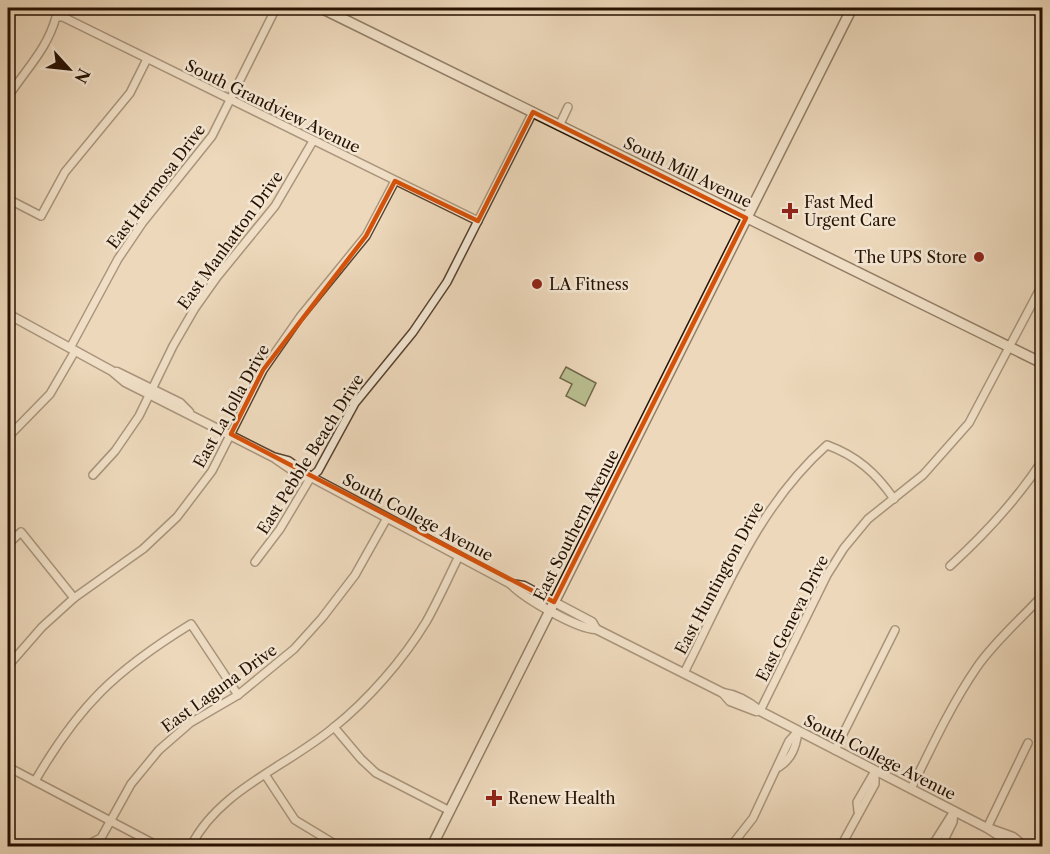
<svg xmlns="http://www.w3.org/2000/svg" width="1050" height="854" viewBox="0 0 1050 854" font-family="'Libre Caslon Text',serif">
<style>
.green{fill:#b9be90;stroke:#706848;stroke-width:1.5}
.lines{fill:none;stroke-linecap:round;stroke-linejoin:round}
.minor-casing{stroke:#58432f;stroke-width:10}
.tertiary-casing{stroke:#58432f;stroke-width:11}
.secondary-casing{stroke:#261100;stroke-width:12}
.minor{stroke:#f3e6d3;stroke-width:7}
.tertiary{stroke:#f3e6d3;stroke-width:8}
.secondary{stroke:#f3e6d3;stroke-width:9}
.marked{fill:none;stroke:#d5520b;stroke-width:4.5;stroke-linejoin:round}
.poi-dot{fill:#8f2418;stroke:#f3e6d3;stroke-width:2}
.labels{text-anchor:middle;stroke-width:5;stroke-linejoin:round;paint-order:stroke}
.street-label{font-size:16px;fill:#261100;stroke:#f3e6d3}
.poi-label{font-size:16px;fill:#261100;stroke:#f3e6d3;text-anchor:start}
</style>
<rect width="100%" height="100%" fill="#edd8bb"/>
<filter id="stains"><feTurbulence type="fractalNoise" baseFrequency=".00333" numOctaves="4"/><feColorMatrix values="0 0 0 0 .2 0 0 0 0 .09 0 0 0 0 .02 0 0 0 .5 -.17"/></filter>
<radialGradient id="worn" r=".72"><stop offset=".6" stop-color="#630" stop-opacity="0"/><stop offset="1" stop-color="#630" stop-opacity=".3"/></radialGradient>
<!-- green -->
<path class="green" d="M566,367L596,383L585,406L566,396L572,384L560,378Z"/>
<g class="lines">
<!-- minor casing -->
<g class="minor-casing">
<g id="minor">
<path d="M8,97C25,70 47,50 56,17H63L478,221"/>
<path d="M559,126L568,107"/>
<path d="M8,199L41,216L65,172L130,93L147,59"/>
<path d="M70,348L118,259L143,222L212,136L276,8"/>
<path d="M8,437L50,394L75,351"/>
<path d="M93,475L115,451L139,416L173,346L195,308L217,277L275,206L313,141"/>
<path d="M8,544L21,532L74,598"/>
<path d="M255,562L280,529L311,477L318,471L355,403L413,332L447,282L533,112"/>
<path d="M950,566C985,534 1016,501 1042,461"/>
<path d="M8,666L42,627L74,598L143,549L177,517L212,471L263,370L300,317L366,236L395,181"/>
<path d="M684,673C725,592 758,506 827,445C857,456 876,473 894,499"/>
<path d="M760,711L827,575L844,548L868,519L923,475L969,423L1042,285"/>
<path d="M334,727L361,759L376,773L450,811"/>
<path d="M835,750L895,630"/>
<path d="M8,767L158,846"/>
<path d="M779,767C792,759 796,746 798,732"/>
<path d="M266,776L295,820L338,846"/>
<path d="M35,781C79,705 116,670 191,624L238,695"/>
<path d="M911,789C931,748 951,705 977,667C995,641 1020,620 1042,596"/>
<path d="M858,811L857,802L875,771"/>
<path d="M987,828L1028,743"/>
<path d="M85,846L101,838L131,784L159,750L190,723L238,695L294,649L322,618L355,575L387,518"/>
<path d="M191,846C219,790 286,767 333,728C368,700 403,660 426,622C438,601 448,578 459,556"/>
<path d="M731,846L753,818L789,741L798,731"/>
<path d="M841,846L875,784V771"/>
<path d="M932,846L954,811"/>
<path d="M941,846L953,822L954,811"/>
</g>
</g>
<!-- tertiary casing -->
<g class="tertiary-casing">
<g id="tertiary">
<path d="M8,314L112,371L125,382L273,457L288,461L311,477L498,577L511,584L524,586L592,622L596,629"/>
<path d="M117,372L180,403L189,412"/>
<path d="M276,459L301,476L311,477"/>
<path d="M511,584C524,598 577,629 596,629L723,693L730,701L756,711"/>
<path d="M723,693C738,695 749,702 760,711L987,828L1010,843H1018"/>
<path d="M988,828L1013,837L1024,846"/>
</g>
</g>
<!-- secondary casing -->
<g class="secondary-casing">
<g id="secondary">
<path d="M321,8L1042,363"/>
<path d="M432,846L852,8"/>
</g>
</g>
<!-- minor -->
<use href="#minor" class="minor"/>
<!-- tertiary -->
<use href="#tertiary" class="tertiary"/>
<!-- secondary -->
<use href="#secondary" class="secondary"/>
</g>
<!-- marked area -->
<path d="M0 0H1050V854H0ZM533,112L746,218L554,602L231,434L263,370L366,236L395,181L478,221Z" fill="#edd8bb" fill-opacity=".55" fill-rule="evenodd"/>
<path class="marked" d="M533,112L746,218L554,602L231,434L263,370L366,236L395,181L478,221Z"/>
<!-- markers -->
<g class="poi-dot">
<path d="M787 202h6v6h6v6h-6v6h-6v-6h-6v-6h6z"/>
<circle cx="979" cy="257" r="6"/>
<circle cx="537" cy="284" r="6"/>
<path d="M491 789h6v6h6v6h-6v6h-6v-6h-6v-6h6z"/>
</g>
<g class="labels">
<!-- street labels -->
<g class="street-label">
<text transform="translate(273 106) rotate(26)" y="6">South Grandview Avenue</text>
<text transform="translate(688 172) rotate(26)" y="6">South Mill Avenue</text>
<text transform="translate(156 186) rotate(-53)" y="6">East Hermosa Drive</text>
<text transform="translate(230 240) rotate(-54)" y="6">East Manhatton Drive</text>
<text transform="translate(231 406) rotate(-61)" y="6">East La Jolla Drive</text>
<text transform="translate(310 454) rotate(-58)" y="6">East Pebble Beach Drive</text>
<text transform="translate(418 517) rotate(28)" y="6">South College Avenue</text>
<text transform="translate(576 525) rotate(-63)" y="6">East Southern Avenue</text>
<text transform="translate(719 578) rotate(-62)" y="6">East Huntington Drive</text>
<text transform="translate(792 618) rotate(-63)" y="6">East Geneva Drive</text>
<text transform="translate(219 688) rotate(-36)" y="6">East Laguna Drive</text>
<text transform="translate(880 757) rotate(27)" y="6">South College Avenue</text>
</g>
<!-- poi labels -->
<g class="poi-label">
<text x="804" y="208">Fast Med<tspan x="804" dy="18">Urgent Care</tspan></text>
<text x="967" y="263" text-anchor="end">The UPS Store</text>
<text x="549" y="290">LA Fitness</text>
<text x="508" y="804">Renew Health</text>
</g>
</g>
<!-- margin -->
<rect width="1050" height="854" fill="none" stroke="#edd8bb" stroke-width="30"/>
<rect x="9" y="9" width="1032" height="836" fill="none" stroke="#261100" stroke-width="3"/>
<rect x="15" y="15" width="1020" height="824" fill="none" stroke="#261100" stroke-width="1.5"/>
<!-- north arrow -->
<g transform="translate(69 69) rotate(117)" stroke="#f3e6d3" stroke-width="4.5" paint-order="stroke">
<path d="M0-4.5L10 22L0 15L-10 22Z" fill="#261100"/>
<text y="-9" font-size="16" font-weight="bold" text-anchor="middle" fill="#261100">N</text>
</g>
<rect width="100%" height="100%" filter="url(#stains)"/>
<rect width="100%" height="100%" fill="url(#worn)"/>
</svg>
